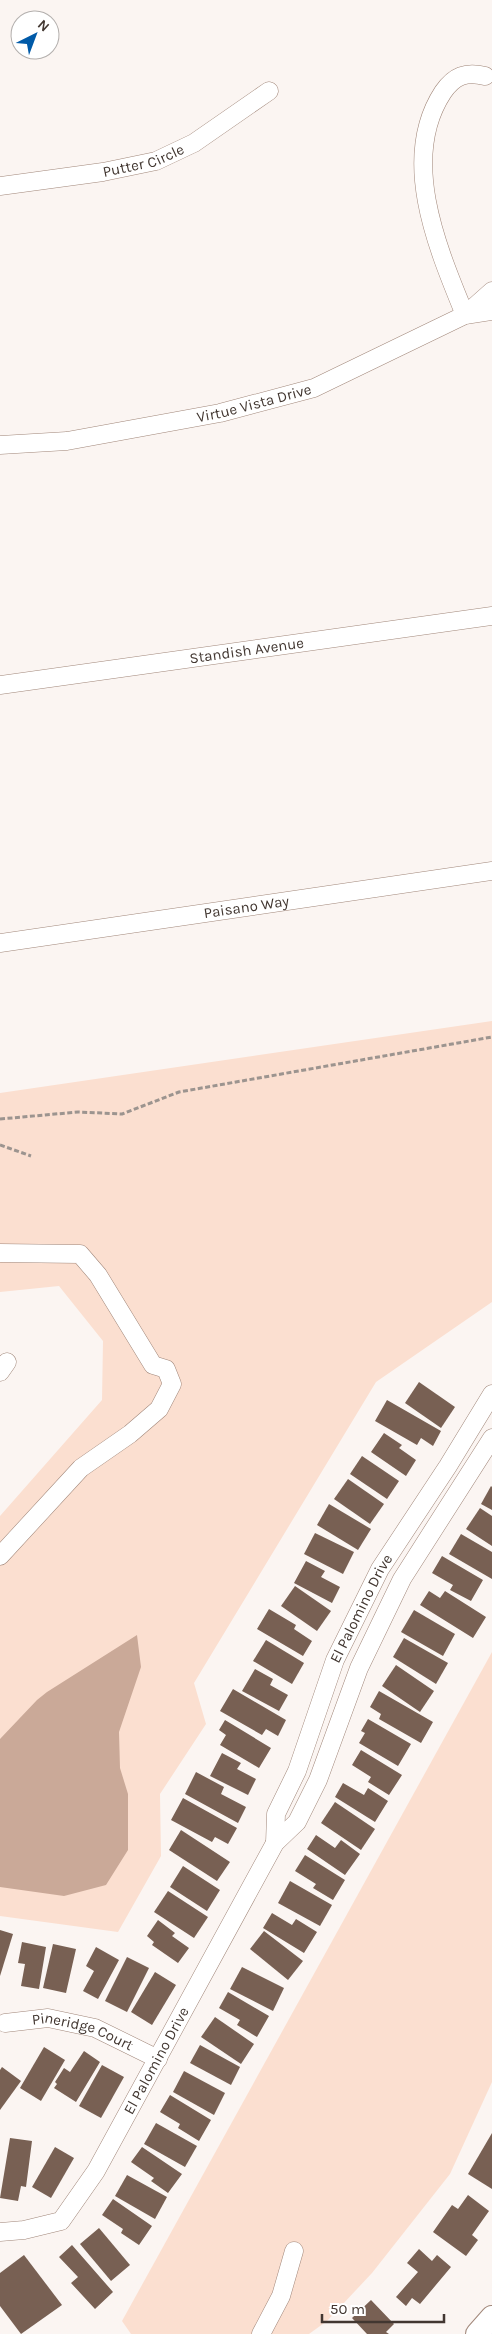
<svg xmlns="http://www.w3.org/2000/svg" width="492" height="2334" viewBox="0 0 492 2334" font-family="Karla,sans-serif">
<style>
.green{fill:#fbdfd0}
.water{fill:#caa998}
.building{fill:#786053}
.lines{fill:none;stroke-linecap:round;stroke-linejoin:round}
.minor-casing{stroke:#a1877a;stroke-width:19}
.major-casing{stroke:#a1877a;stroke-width:24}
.path{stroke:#9c948f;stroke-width:3;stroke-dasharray:5 2.5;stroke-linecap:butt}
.minor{stroke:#fff;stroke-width:18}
.major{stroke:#fff;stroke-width:22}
.labels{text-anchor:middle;stroke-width:5;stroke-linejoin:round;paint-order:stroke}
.street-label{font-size:15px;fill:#423731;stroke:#fff}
</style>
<rect width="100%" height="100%" fill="#fbf5f2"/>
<!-- green -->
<g class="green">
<path d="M492,1021V1302L376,1382L194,1683L206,1724L160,1794L161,1856L118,1932L0,1916V1516L102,1400L103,1341L59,1286L0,1292V1093Z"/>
<path d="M492,1652V2082L450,2174L372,2273L327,2321L309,2334H131L122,2321Z"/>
</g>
<!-- water -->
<path class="water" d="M137,1635L141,1667L119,1732L120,1768L128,1794V1850L106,1885L64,1896L0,1887V1739L37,1700L47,1692Z"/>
<!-- building -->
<g class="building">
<path d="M419,1382L455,1407L441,1428L405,1403Z"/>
<path d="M387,1400L441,1431L433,1446L421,1438L417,1445L375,1421Z"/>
<path d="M384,1433L402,1445L399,1448L416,1460L406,1476L371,1452Z"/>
<path d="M362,1456L399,1481L387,1499L350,1474Z"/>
<path d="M348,1479L384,1504L370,1524L334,1499Z"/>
<path d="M491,1486L492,1487V1510L481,1504Z"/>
<path d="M329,1504L371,1529L358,1550L317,1525Z"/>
<path d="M480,1508L492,1516V1546L466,1529Z"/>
<path d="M315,1533L354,1552L343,1574L304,1554Z"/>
<path d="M461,1534L492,1552V1579L449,1554Z"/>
<path d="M442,1556L483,1580L471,1601L450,1590L453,1585L432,1573Z"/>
<path d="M306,1561L325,1571L321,1577L340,1587L332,1603L294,1583Z"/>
<path d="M295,1586L331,1611L317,1631L281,1606Z"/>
<path d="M429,1591L440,1598L445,1591L486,1617L473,1638L420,1605Z"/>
<path d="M269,1609L296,1625L294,1629L312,1641L303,1656L257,1629Z"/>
<path d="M414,1610L455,1634L443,1656L401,1632Z"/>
<path d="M404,1638L448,1663L436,1684L393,1657Z"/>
<path d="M266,1640L304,1663L292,1684L253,1661Z"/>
<path d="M396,1665L434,1691L420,1712L382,1686Z"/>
<path d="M255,1669L273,1679L270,1685L288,1695L279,1711L242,1691Z"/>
<path d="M233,1689L286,1720L278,1736L266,1729L262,1735L220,1711Z"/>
<path d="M379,1691L433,1722L421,1743L379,1719L381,1714L370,1707Z"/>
<path d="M368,1719L411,1744L398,1766L359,1743L365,1733L361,1731Z"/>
<path d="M225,1720L271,1748L259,1768L220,1745L226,1735L219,1730Z"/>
<path d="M361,1750L402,1775L389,1795L368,1782L371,1777L352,1765Z"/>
<path d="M222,1753L241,1763L237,1769L256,1779L248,1795L210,1776Z"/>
<path d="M196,1772L224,1787L221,1794L246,1807L238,1823L185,1794Z"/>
<path d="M343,1783L364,1795L368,1788L388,1801L375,1822L335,1797Z"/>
<path d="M183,1798L237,1828L228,1844L215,1837L212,1842L171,1820Z"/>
<path d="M335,1802L375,1829L361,1850L321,1823Z"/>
<path d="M181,1830L230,1862L217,1881L169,1850Z"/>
<path d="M316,1835L335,1848L341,1840L360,1854L345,1875L307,1849Z"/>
<path d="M305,1855L345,1880L333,1900L313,1888L316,1884L295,1871Z"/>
<path d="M183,1866L220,1890L207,1911L170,1887Z"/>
<path d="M290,1881L332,1905L320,1926L278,1903Z"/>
<path d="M168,1891L208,1917L194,1938L154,1912Z"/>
<path d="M272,1913L292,1925L296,1919L317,1932L304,1953L263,1928Z"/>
<path d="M158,1920L175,1933L172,1936L189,1948L178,1963L152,1945L154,1942L147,1936Z"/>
<path d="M0,1930L13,1934L0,1976Z"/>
<path d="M264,1931L303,1961L288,1980L250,1949Z"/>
<path d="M22,1942L46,1947L39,1989L21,1986L25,1964L18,1963Z"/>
<path d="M53,1944L76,1949L66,1993L43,1988Z"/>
<path d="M96,1947L119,1960L98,1999L83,1991L94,1971L86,1966Z"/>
<path d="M127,1957L149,1968L127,2012L105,2001Z"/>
<path d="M242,1967L284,1988L273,2011L230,1989Z"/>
<path d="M155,1972L176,1985L152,2025L131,2012Z"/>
<path d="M228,1992L269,2016L257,2037L237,2025L240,2020L219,2008Z"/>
<path d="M215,2017L254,2044L241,2064L201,2037Z"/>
<path d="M200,2045L240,2067L231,2085L190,2063Z"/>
<path d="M44,2047L65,2060L41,2101L20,2088Z"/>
<path d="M84,2051L100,2062L76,2102L54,2088L57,2084L55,2082L64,2068L70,2072Z"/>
<path d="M102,2065L124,2077L101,2118L79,2106Z"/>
<path d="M2,2067L21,2081L0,2110V2070Z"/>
<path d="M184,2071L225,2093L214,2115L173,2092Z"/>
<path d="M170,2095L211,2120L199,2141L178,2128L180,2124L160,2112Z"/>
<path d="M156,2123L197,2146L185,2167L144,2144Z"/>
<path d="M492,2133V2189L468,2174Z"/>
<path d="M10,2138L32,2141L26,2187L21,2186L18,2201L0,2198Z"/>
<path d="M55,2147L74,2158L51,2198L32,2187Z"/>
<path d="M142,2147L182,2174L168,2193L151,2181L154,2178L131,2162Z"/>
<path d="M127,2175L167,2197L155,2219L115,2196Z"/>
<path d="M468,2195L489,2211L472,2235L478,2240L466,2256L433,2232L452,2205L458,2209Z"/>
<path d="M113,2199L152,2226L139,2245L121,2233L123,2229L102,2215Z"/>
<path d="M99,2228L130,2265L111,2281L80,2244Z"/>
<path d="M72,2245L113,2292L95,2309L71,2283L78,2277L59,2257Z"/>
<path d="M419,2249L432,2261L437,2255L451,2267L420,2304L412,2298L406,2306L396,2297L418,2272L407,2263Z"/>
<path d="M24,2255L62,2305L21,2334L0,2306V2273Z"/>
<path d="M371,2300L394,2324L386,2332L389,2334H367L352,2318Z"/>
</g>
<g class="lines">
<!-- minor casing -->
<g class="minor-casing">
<g id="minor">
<path d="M485,76C466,71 454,76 443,92C399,159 438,249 465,315L492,291"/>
<path id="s1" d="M0,186L103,172L156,161L194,143L269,91"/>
<path id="s2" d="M0,445L67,441L220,413L314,388L465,315L492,311"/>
<path id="s3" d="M0,685L492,616"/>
<path id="s4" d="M0,943L492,871"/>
<path d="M0,1253L80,1254L98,1275L153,1365L166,1369L172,1384L159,1409L130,1434L81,1468L0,1556"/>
<path d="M0,1372L7,1362"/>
<path id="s5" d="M275,1843L276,1814L297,1771L335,1660L380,1569L448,1466L492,1394"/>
<path id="s6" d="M5,2023L48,2018L95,2028L158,2059"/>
<path id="s7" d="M0,2232L24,2230L61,2221L96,2171L275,1843L297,1822L318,1780L359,1668L402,1579L492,1438"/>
<path d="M261,2334L281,2296L294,2251"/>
</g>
</g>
<!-- major casing -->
<g class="major-casing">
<path id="major" d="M477,2334L492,2317"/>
</g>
<!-- path -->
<g class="path">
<path d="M0,1119L78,1112L122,1114L179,1092L492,1037"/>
<path d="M0,1145L31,1156"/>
</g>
<!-- minor -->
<use href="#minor" class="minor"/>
<!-- major -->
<use href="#major" class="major"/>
</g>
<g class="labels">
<!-- street labels -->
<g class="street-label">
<text dy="5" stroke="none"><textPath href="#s1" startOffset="146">Putter Circle</textPath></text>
<text dy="5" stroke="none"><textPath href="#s2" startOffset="258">Virtue Vista Drive</textPath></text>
<text dy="5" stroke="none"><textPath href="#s3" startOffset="249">Standish Avenue</textPath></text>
<text dy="5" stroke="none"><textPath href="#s4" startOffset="249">Paisano Way</textPath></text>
<text dy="5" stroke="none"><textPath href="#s5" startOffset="252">El Palomino Drive</textPath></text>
<text dy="5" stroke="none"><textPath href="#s6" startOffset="80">Pineridge Court</textPath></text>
<text dy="5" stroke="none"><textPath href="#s7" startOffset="249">El Palomino Drive</textPath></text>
</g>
</g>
<!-- north arrow -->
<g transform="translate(35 35) rotate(42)"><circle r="24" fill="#ffffff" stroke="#b3afad"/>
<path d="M0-4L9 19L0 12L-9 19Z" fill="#005aa8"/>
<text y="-8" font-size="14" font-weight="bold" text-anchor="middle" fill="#423731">N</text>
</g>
<!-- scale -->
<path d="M322 2314v8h122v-8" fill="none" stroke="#423731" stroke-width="2.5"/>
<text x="330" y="2314" font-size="15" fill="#423731" stroke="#ffffff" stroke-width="4" paint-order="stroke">50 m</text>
</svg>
